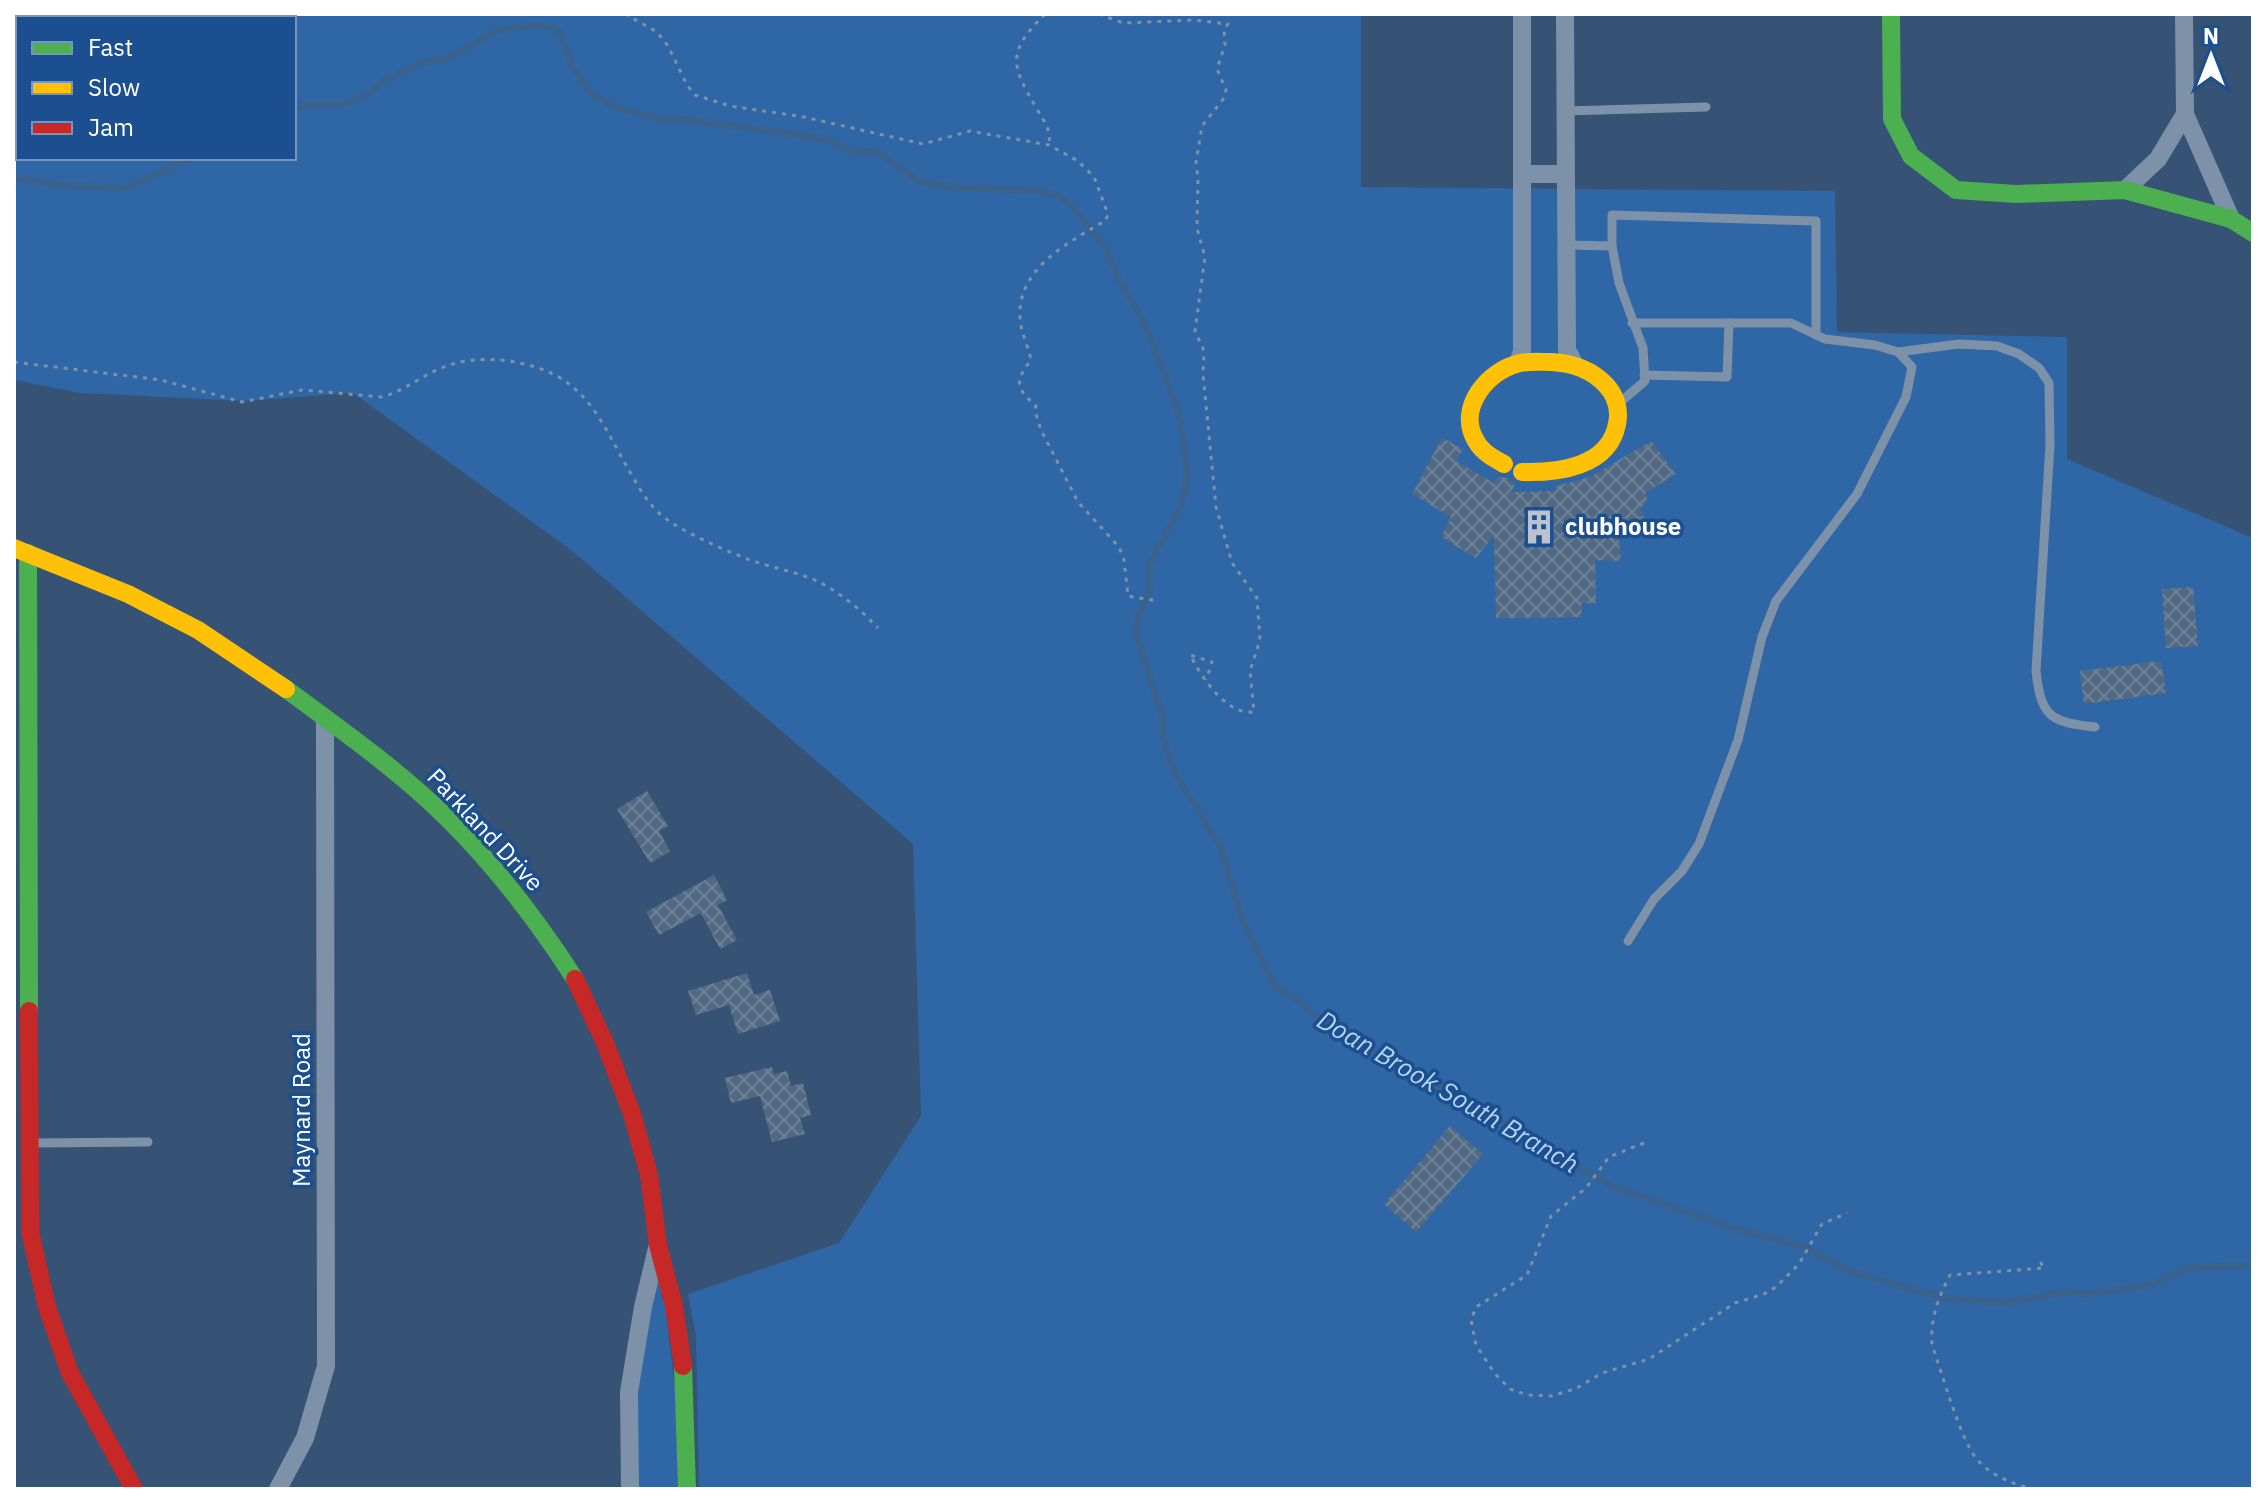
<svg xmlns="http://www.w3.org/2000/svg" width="2267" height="1503" viewBox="0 0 2267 1503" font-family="'IBM Plex Sans',sans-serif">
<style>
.green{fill:#2f66a5;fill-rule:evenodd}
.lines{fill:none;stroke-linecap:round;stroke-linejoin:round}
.stream{stroke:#3b618d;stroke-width:6}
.building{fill:url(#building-cross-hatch)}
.path{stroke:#7d92a8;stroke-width:3;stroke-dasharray:4 6;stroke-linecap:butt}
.lane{stroke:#7d92a8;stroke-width:9}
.street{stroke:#7d92a8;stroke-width:18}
.fast{stroke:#4caf50;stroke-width:18}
.slow{stroke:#ffc107;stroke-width:18}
.jam{stroke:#c62828;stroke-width:18}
.labels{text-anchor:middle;stroke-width:7;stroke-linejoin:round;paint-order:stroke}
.poi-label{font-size:24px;font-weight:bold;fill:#fff;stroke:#1b4f8f;text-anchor:start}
.street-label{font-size:24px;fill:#fff;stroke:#1b4f8f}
.water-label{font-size:26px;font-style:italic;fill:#b5d3f5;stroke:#1b4f8f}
</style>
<defs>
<pattern id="building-cross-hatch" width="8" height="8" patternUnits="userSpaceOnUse" patternTransform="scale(2)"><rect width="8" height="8" fill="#526984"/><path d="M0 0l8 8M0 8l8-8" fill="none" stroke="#6c8096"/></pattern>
</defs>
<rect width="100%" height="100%" fill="#365274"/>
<!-- green -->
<g class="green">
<path d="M14,14H1361V187L1835,191L1837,332L2067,337V459L2253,538V1489H699L696,1336L688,1294L839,1243L921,1116L913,844L571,550L353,393L244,401L81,393L14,380ZM18,18H294V158H18Z"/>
<path d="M658,1245L687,1489H630L629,1392Z"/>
</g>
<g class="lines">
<!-- stream -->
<g class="stream">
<path d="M294,108L306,105H342L371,93L383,81L421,63L444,60L497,31L533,25L551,27L560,32L572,66L593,96L621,109L668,121L683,119L827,139L856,153L869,151L880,154L921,182L962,188L1043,191L1058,196L1074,207L1104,246L1121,283L1143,320L1177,407L1184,441L1187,481L1182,503L1148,567L1150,588L1136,624L1137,636L1163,718V738L1175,773L1221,848L1241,916L1275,987L1301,1002L1322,1024L1343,1037L1388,1059L1401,1061L1422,1080L1451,1093L1614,1187L1747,1232L1804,1247L1848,1270L1899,1286L1952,1299L2004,1303L2063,1292L2084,1294L2152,1285L2185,1269L2200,1267L2253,1265"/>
<path d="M14,178L60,185L125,188L191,158"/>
</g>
</g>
<!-- building -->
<g class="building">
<path d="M1442,438L1463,449L1456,461L1494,483L1497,477L1508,478L1515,485L1511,492L1554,491L1556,486L1590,477L1651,441L1676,474L1645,493L1648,501L1640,508L1645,520L1618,533L1621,561L1595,560L1596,603L1581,604L1582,617L1496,618L1494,535L1476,558L1441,537L1451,517L1412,494Z"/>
<path d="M2193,587L2198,646L2166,648L2162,589Z"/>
<path d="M2161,661L2166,693L2084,704L2080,671Z"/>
<path d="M647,791L668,826L659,831L670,851L650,863L617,809Z"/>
<path d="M714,875L727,900L718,905L737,940L720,949L701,913L659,935L646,912Z"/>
<path d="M747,973L754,995L770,990L780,1021L738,1034L729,1005L696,1015L688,991Z"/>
<path d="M772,1067L774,1074L787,1071L791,1086L803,1083L811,1115L800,1118L805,1134L772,1142L760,1096L731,1103L725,1078Z"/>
<path d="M1450,1126L1483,1154L1416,1232L1384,1204Z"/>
</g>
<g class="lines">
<!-- path -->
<g class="path">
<path d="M625,14L657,32L668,46L687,85L695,95L730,106L804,117L923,144L970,131L1049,145L1078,161L1094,177L1108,214L1106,220C1072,241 1021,265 1020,312C1019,330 1028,344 1031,360C1014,382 1016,388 1036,406L1035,411L1041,430L1078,502L1119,547L1124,559L1128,596L1158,601"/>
<path d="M1045,14C1006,53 1011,65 1037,109C1045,123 1051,129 1049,145"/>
<path d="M1099,14L1123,23L1194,20L1228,24L1224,29L1225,45L1217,69L1226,90L1224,98L1202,126L1196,162L1198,179L1197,228L1205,257L1195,331L1204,351L1203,374L1216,507L1232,563L1257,598L1260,640L1250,671L1254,712C1225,715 1202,677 1190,655L1212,662L1206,680"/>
<path d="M14,362L161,380L242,402L302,390L382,397C407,390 427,371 453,364C474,358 498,358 519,363C589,376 602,426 634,479C643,495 654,511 669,521C692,536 720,548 745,558C770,568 797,571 821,583C843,595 861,610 878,628"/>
<path d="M1644,1143L1609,1157L1586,1188L1551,1216L1527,1275L1476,1307L1471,1320L1476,1345L1495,1374L1510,1389L1528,1395L1552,1396L1577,1388L1602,1373L1649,1359L1735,1303L1764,1294L1776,1287L1799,1264L1822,1224L1847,1213"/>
<path d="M2025,1487C2006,1481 1989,1474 1976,1458C1960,1438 1942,1373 1932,1345C1930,1319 1938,1298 1950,1275L2044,1268L2041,1263L2038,1265"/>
</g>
<!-- lane -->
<g class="lane">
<path d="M1565,111L1706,107"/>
<path d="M1566,245L1612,246L1619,283L1643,348L1645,381L1618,404"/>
<path d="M1612,246V215L1816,221V335"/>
<path d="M1898,352L1959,344L1997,346L2019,354L2039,368L2049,383L2050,445L2036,671C2041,717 2050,722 2095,727"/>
<path d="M1644,375L1727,377L1729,323"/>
<path d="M1628,941L1654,899L1682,871L1699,844L1738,740L1762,637L1776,601L1857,494L1906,397L1912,367L1898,352L1875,345L1825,339L1791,323H1632"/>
<path d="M33,1143L148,1142"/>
</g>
<!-- street -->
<g class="street">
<path d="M1565,14L1567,350L1574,363"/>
<path d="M2184,14L2185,114L2231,219"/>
<path d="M1522,174H1565"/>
<path d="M2125,190L2158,159L2185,114"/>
<path d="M1518,363L1522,351V14"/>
<path d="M278,1489L305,1438L326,1366L325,721"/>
<path d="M630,1489L629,1392L643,1307L657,1248"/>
</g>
<!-- fast -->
<g class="fast">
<path d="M1891,14L1892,119L1911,156L1956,190L2016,194L2125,190L2231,219L2253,233"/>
<path d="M28,553L29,1011"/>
<path d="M286,689C340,729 397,769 445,816C495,865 537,920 575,979"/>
<path d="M683,1366L687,1489"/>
</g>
<!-- slow -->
<g class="slow">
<path d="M1504,464C1493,458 1482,452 1476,441C1456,408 1488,370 1520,363C1530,361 1541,362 1551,362C1572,363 1591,369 1606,385C1616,396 1620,410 1617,424C1609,467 1558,473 1522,472"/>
<path d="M14,548L128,594L198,630L286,689"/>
</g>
<!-- jam -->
<g class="jam">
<path d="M575,979L605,1043L632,1114L649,1175L658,1245L674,1306L683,1366"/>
<path d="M29,1011L30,1232L47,1307L70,1373L134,1489"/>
</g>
</g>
<!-- icons -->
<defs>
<g id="building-bare" transform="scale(2.76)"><path d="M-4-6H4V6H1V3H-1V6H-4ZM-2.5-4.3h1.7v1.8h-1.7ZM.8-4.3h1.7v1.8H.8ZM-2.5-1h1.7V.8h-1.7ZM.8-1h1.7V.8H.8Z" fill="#b9c2ce" stroke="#1b4f8f" stroke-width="2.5" paint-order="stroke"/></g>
</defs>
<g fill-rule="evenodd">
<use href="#building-bare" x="1539" y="527"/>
</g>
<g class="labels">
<!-- poi labels -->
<g class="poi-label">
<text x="1565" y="535">clubhouse</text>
</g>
<!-- street labels -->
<g class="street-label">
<text transform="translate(485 830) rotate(47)" y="8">Parkland Drive</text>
<text transform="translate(302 1110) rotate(-90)" y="8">Maynard Road</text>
</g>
<!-- water labels -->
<g class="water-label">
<text transform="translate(1448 1092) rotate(30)" y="9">Doan Brook South Branch</text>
</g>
</g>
<!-- border -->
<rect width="2267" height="1503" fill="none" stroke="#ffffff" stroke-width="32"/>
<!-- legend -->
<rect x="16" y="16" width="280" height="144" fill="#1b4f8f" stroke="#7695bc" stroke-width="2"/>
<rect x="32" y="42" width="40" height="12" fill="#4caf50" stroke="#7695bc" stroke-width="2"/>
<text x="88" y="56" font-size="24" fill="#ffffff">Fast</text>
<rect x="32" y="82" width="40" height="12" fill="#ffc107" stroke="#7695bc" stroke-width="2"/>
<text x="88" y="96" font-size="24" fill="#ffffff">Slow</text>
<rect x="32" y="122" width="40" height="12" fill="#c62828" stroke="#7695bc" stroke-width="2"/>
<text x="88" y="136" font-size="24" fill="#ffffff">Jam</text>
<!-- north arrow -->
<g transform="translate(2211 56)" stroke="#1b4f8f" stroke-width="6" paint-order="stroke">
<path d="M0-6L14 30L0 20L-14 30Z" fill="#ffffff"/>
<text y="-12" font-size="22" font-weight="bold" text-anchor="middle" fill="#ffffff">N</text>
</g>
</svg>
